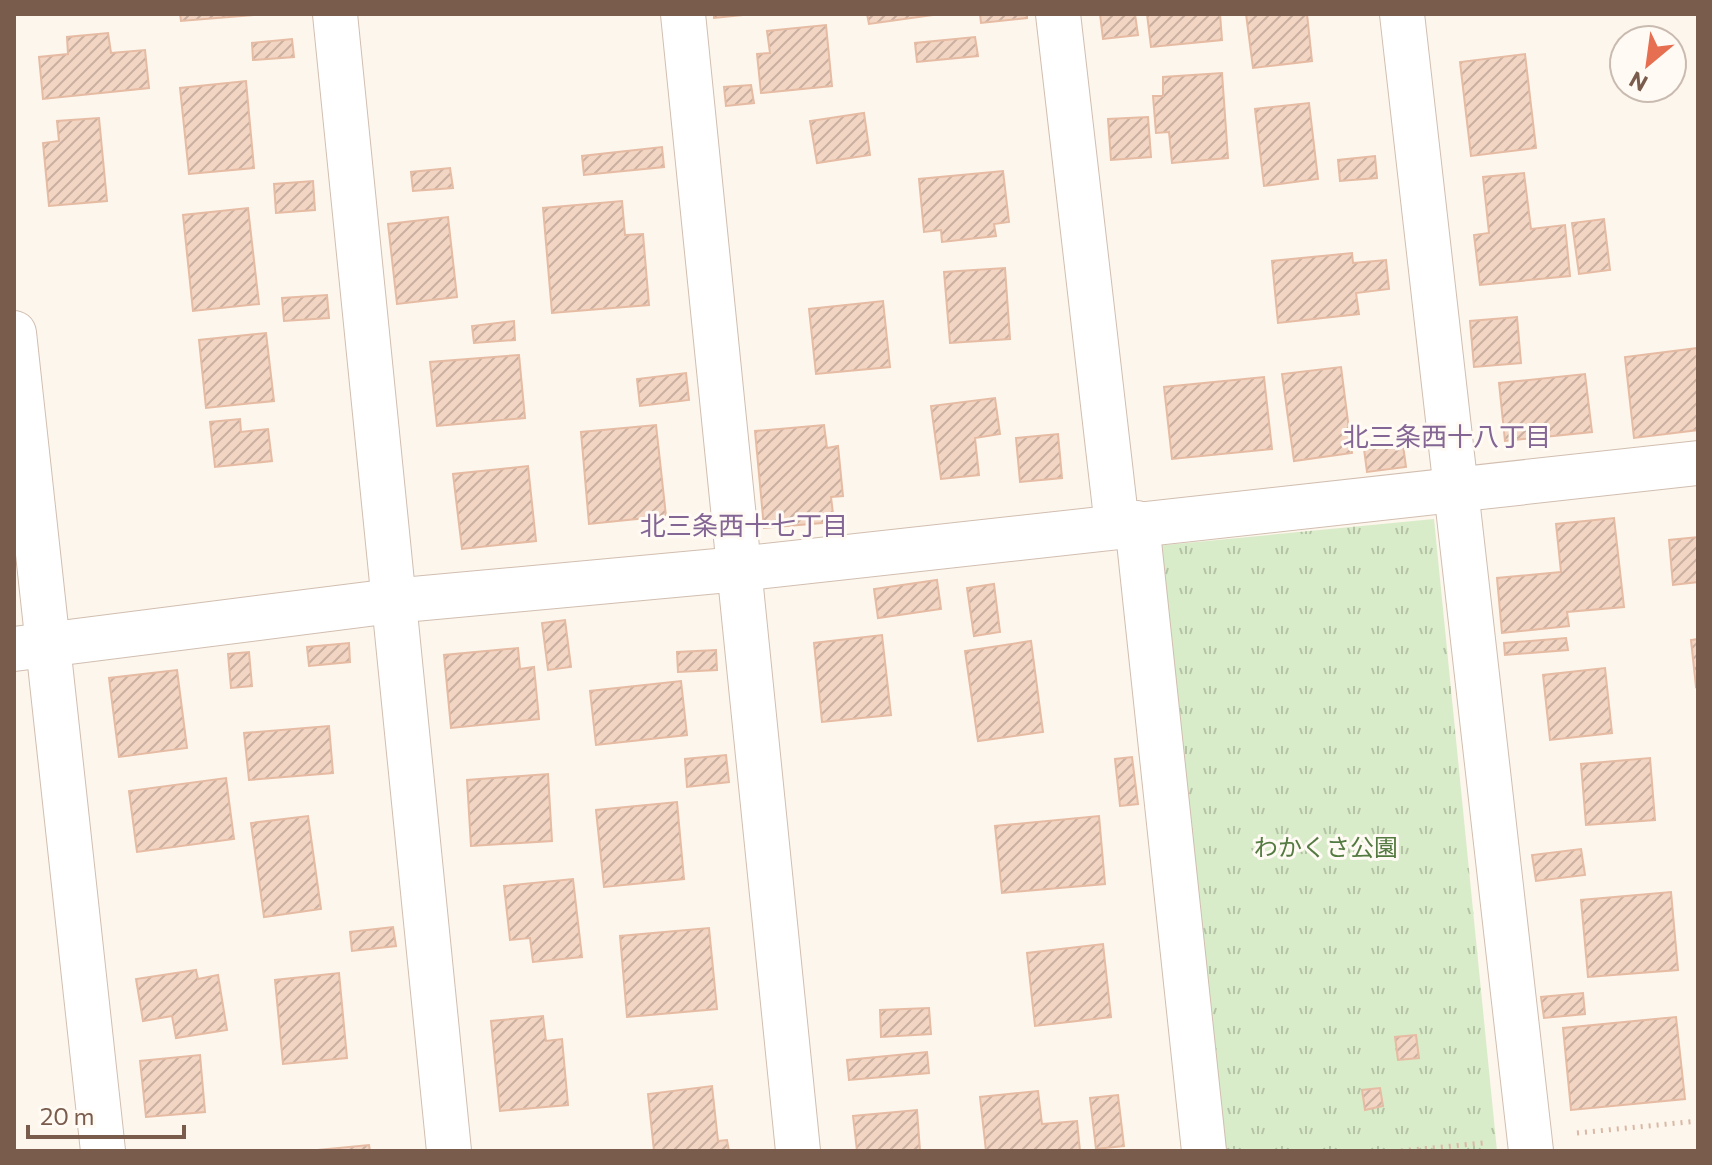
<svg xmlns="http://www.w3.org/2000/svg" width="1712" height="1165" viewBox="0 0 1712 1165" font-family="Commissioner,'Noto Sans JP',sans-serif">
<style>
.grass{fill:url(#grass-tufts)}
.building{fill:url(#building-hatch);stroke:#e6bba3;stroke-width:2}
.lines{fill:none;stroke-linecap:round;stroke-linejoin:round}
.minor-casing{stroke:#d1beb0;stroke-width:46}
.path{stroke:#d9b8a5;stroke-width:5;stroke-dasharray:2 6;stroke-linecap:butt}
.minor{stroke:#fff;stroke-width:44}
.labels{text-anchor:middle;stroke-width:6;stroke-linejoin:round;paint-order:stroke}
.park-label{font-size:24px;fill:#537a41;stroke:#fffaf3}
.neighbourhood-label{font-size:26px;fill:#846695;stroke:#fffaf3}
</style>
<defs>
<pattern id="grass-tufts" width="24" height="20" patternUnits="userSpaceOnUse" patternTransform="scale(2)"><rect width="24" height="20" fill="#d8ecc9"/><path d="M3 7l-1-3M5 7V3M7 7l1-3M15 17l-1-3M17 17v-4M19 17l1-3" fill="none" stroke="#b4c2a5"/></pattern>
<pattern id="building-hatch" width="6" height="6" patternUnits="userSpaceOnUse" patternTransform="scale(2)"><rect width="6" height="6" fill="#f3d5c3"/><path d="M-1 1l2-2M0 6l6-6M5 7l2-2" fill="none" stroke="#cab0a1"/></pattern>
</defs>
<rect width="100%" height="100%" fill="#fdf6ec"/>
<!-- grass -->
<path class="grass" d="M1434,519L1497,1151H1215L1155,546Z"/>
<!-- building -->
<g class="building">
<path d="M180,14H253V15L181,21Z"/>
<path d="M714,14H753L714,18Z"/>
<path d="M867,14H940L869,24Z"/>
<path d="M980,14H1027V18L981,23Z"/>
<path d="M1100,14H1135L1138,35L1103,39Z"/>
<path d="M1147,14H1220L1222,40L1151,47Z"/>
<path d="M1246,14H1307L1312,61L1253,68Z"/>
<path d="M826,25L832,86L761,93L757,54L770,53L767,31Z"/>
<path d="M108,33L111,53L145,50L149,88L43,99L39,57L68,54L67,37Z"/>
<path d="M975,37L978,56L917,62L915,43Z"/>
<path d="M292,39L294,57L253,60L252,43Z"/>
<path d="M1525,54L1536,148L1471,156L1460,62Z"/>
<path d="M1222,73L1228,158L1172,163L1169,132L1156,133L1153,96H1163V77Z"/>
<path d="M246,81L254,168L189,174L180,88Z"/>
<path d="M751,85L754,103L726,106L724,87Z"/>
<path d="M1309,103L1318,179L1264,186L1255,109Z"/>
<path d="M864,113L870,155L817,163L810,121Z"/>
<path d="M1148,117L1151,157L1111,160L1108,119Z"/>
<path d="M99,118L107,201L49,206L43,143L59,141L57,121Z"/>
<path d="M662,147L664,167L584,175L582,156Z"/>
<path d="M1375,156L1377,178L1340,181L1338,160Z"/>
<path d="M450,168L453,188L413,191L411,172Z"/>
<path d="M1003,171L1009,222L994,224L996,236L942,242L941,230L924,232L919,179Z"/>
<path d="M1524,173L1531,229L1565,225L1570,276L1480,285L1474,235L1489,233L1483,177Z"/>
<path d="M313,181L315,210L276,213L274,184Z"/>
<path d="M622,201L625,235L643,234L649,305L552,313L543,208Z"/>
<path d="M248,208L259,304L193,311L183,215Z"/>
<path d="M448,217L457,297L397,304L388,224Z"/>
<path d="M1604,219L1610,270L1579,274L1572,223Z"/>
<path d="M1352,253L1353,263L1386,260L1389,289L1356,293L1359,314L1278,323L1272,261Z"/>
<path d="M1005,268L1010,339L950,343L944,272Z"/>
<path d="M327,295L329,318L284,321L282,298Z"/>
<path d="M883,301L890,367L816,374L809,309Z"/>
<path d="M1517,317L1521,363L1474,367L1470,321Z"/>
<path d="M514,321L515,340L474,343L472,326Z"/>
<path d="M266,333L274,401L206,408L199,340Z"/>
<path d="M1698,348V430L1634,438L1625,357Z"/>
<path d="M519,355L525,418L437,426L430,362Z"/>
<path d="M1341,367L1352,453L1294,461L1282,374Z"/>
<path d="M686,373L689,400L640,406L637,379Z"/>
<path d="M1585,374L1592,432L1505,441L1499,383Z"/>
<path d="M1264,377L1272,449L1172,459L1164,387Z"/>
<path d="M995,398L1000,434L975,438L979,475L941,479L931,406Z"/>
<path d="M240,419L241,432L268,429L272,461L215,467L210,422Z"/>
<path d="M656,425L666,516L589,524L581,432Z"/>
<path d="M824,425L827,448L838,446L843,496L831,497L834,522L764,528L755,431Z"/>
<path d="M1058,434L1062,478L1020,482L1016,438Z"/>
<path d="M1403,445L1406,467L1367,472L1364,449Z"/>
<path d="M528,466L536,541L462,549L453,474Z"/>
<path d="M1614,518L1624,607L1567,612L1569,626L1502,633L1497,578L1561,572L1556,524Z"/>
<path d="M1698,537V582L1673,585L1669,540Z"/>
<path d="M937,580L941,609L878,618L874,589Z"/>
<path d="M994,584L1000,632L974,636L967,588Z"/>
<path d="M565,620L571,667L548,670L542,623Z"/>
<path d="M882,635L891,715L822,722L814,643Z"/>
<path d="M1566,638L1568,650L1505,655L1504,643Z"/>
<path d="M1698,639V686L1696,687L1691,640Z"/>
<path d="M1031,641L1043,732L978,741L965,651Z"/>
<path d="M349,643L350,662L309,666L307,647Z"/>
<path d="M518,648L520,669L534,667L539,719L451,728L444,655Z"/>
<path d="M716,650L717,670L678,672L677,652Z"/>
<path d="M249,652L252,686L231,688L228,654Z"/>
<path d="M1605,668L1612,733L1550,740L1543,675Z"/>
<path d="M177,670L187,748L119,757L109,678Z"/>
<path d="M681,681L687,735L596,745L590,691Z"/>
<path d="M329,726L333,773L249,780L244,733Z"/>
<path d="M726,755L729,782L687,787L685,759Z"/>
<path d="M1132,757L1138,804L1120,806L1115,759Z"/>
<path d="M1650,758L1655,820L1586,825L1581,764Z"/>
<path d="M548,774L552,841L471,846L467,780Z"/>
<path d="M226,778L234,839L137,852L129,791Z"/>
<path d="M677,802L684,879L604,887L596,810Z"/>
<path d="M308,816L321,909L264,917L251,823Z"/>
<path d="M1099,816L1105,884L1002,893L995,826Z"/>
<path d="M1581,849L1585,875L1536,881L1532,855Z"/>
<path d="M573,879L582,957L533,962L530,938L510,940L504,886Z"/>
<path d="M1671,892L1678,970L1588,977L1581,900Z"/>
<path d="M393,927L396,946L352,951L350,932Z"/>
<path d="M709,928L717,1009L627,1017L620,936Z"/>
<path d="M1103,944L1111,1017L1035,1026L1027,953Z"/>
<path d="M196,970L198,979L218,975L227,1030L176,1038L172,1016L143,1021L136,979Z"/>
<path d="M339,973L347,1058L283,1064L275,980Z"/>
<path d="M1583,993L1585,1014L1544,1018L1541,997Z"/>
<path d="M929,1008L931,1034L881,1037L880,1010Z"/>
<path d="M543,1016L546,1041L562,1039L568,1105L500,1111L491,1021Z"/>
<path d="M1676,1017L1685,1099L1571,1110L1563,1028Z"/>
<path d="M1416,1035L1419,1058L1398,1060L1395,1037Z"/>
<path d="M927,1052L929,1073L849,1080L847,1060Z"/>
<path d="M200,1055L205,1112L146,1117L140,1061Z"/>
<path d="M712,1086L718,1141L727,1140L729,1151H654L648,1094Z"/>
<path d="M1380,1088L1383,1106L1365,1110L1362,1090Z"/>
<path d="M1038,1091L1042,1124L1077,1121L1080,1151H986L980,1097Z"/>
<path d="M1118,1095L1124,1146L1096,1149L1090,1098Z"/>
<path d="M917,1110L920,1151H857L853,1116Z"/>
<path d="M369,1145L370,1151H307Z"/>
</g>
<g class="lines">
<!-- minor casing -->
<g class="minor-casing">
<g id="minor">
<path d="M335,14L449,1151"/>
<path d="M683,14L798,1151"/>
<path d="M1058,14L1117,526"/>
<path d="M1402,14L1531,1151"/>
<path d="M14,333L103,1151"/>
<path d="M1137,523L1204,1151"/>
<path d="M14,649L392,601L739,569L1698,463"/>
</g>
</g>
<!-- path -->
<g class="path">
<path d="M1577,1133L1698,1121"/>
<path d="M1401,1151L1483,1143"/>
</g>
<!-- minor -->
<use href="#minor" class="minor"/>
</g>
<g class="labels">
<!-- park labels -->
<g class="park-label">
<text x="1326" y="856">わかくさ公園</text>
</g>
<!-- neighbourhood labels -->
<g class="neighbourhood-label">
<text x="1447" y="446">北三条西十八丁目</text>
<text x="744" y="535">北三条西十七丁目</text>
</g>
</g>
<!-- border -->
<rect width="1712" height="1165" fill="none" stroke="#7a5c4d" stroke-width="32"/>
<!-- north arrow -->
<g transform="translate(1648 64) rotate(209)"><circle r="38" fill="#fffaf3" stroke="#cabbb1" stroke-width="2"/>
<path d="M0-6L14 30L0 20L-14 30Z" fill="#e76f51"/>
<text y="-12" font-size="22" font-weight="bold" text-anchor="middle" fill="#7a5c4d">N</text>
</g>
<!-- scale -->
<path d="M28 1125v12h156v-12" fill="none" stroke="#7a5c4d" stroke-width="4"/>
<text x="40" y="1125" font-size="24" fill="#7a5c4d" stroke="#fffaf3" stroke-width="6" paint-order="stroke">20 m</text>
</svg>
